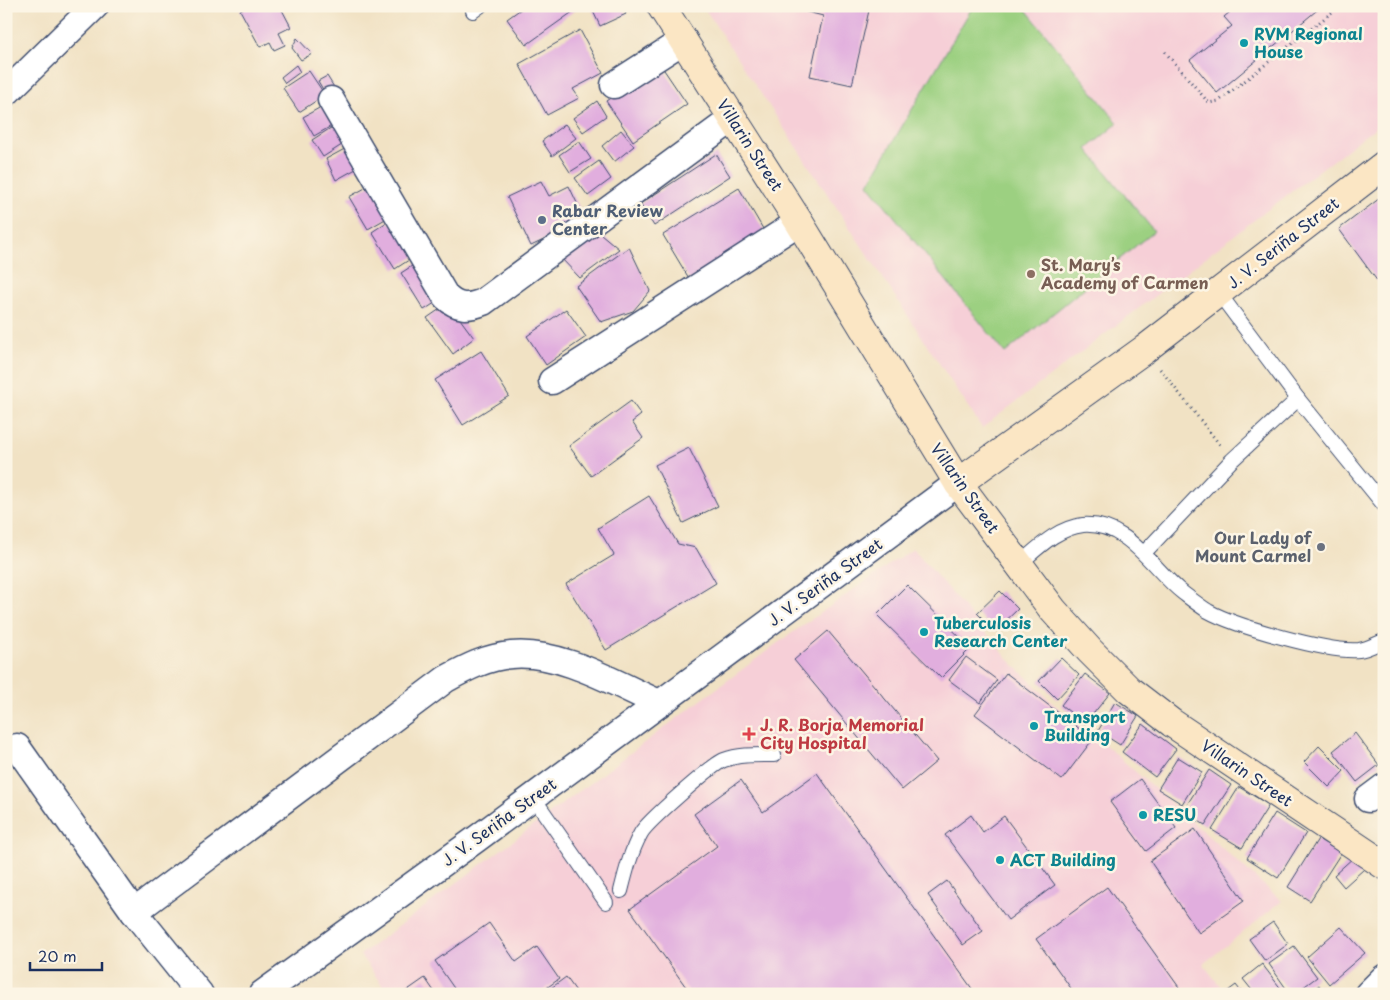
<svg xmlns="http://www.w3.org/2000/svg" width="1390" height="1000" viewBox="0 0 1390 1000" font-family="'Playpen Sans',sans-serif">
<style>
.built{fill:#f6cfd7}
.green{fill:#9cd081;stroke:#5c8070}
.building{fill:#e1aede}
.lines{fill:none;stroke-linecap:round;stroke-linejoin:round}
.service-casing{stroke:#3b4a6d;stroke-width:16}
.minor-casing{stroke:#3b4a6d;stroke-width:29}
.secondary-casing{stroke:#3b4a6d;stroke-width:30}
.path{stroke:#3b4a6d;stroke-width:3;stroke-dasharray:1 4;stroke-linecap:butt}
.service{stroke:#fff;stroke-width:14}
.minor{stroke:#fff;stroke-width:26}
.secondary{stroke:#fbe6c4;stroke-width:28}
.culture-dot{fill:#0f9aa8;stroke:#fcf5e5;stroke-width:2}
.service-dot{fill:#5c6f8a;stroke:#fcf5e5;stroke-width:2}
.education-dot{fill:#8d6e63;stroke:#fcf5e5;stroke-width:2}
.worship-dot{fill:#6b7280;stroke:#fcf5e5;stroke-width:2}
.health-dot{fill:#e0444e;stroke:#fcf5e5;stroke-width:2}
.labels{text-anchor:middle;stroke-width:5;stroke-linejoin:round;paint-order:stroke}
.culture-label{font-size:16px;font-weight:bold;fill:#0d838f;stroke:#fcf5e5;text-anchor:start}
.street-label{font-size:16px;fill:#1b2f5e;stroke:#fcf5e5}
.service-label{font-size:16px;font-weight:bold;fill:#4e5e75;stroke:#fcf5e5;text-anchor:start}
.education-label{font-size:16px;font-weight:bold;fill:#785e54;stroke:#fcf5e5;text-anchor:start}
.worship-label{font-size:16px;font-weight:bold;fill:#5b616d;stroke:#fcf5e5;text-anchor:end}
.health-label{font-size:16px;font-weight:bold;fill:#be3a42;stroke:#fcf5e5;text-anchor:start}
</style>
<rect width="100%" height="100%" fill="#fcf5e5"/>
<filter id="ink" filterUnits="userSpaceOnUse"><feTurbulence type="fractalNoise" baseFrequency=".02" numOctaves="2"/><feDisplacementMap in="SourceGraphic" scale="10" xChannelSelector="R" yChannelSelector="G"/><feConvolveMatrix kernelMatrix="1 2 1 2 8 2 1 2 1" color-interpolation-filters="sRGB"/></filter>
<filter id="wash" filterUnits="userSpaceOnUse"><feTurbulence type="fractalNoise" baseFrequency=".0096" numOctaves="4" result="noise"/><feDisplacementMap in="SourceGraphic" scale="20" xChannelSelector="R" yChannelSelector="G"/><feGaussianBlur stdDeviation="1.12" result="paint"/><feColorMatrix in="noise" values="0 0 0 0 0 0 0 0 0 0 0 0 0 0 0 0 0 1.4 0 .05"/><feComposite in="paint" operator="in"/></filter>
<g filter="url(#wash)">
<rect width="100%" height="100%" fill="#f1e2c4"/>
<!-- built -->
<g class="built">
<path d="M703,6H1384V121L982,428Z"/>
<path d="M913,548L1010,661L1056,706L1103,743L1282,901L1203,964L1221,987L1213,994H389L360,955L775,645Z"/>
</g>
<!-- green -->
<path class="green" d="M973,6H1023L1118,123L1087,149L1154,231L1005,353L868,184Z"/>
<g id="blocks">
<!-- building -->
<g class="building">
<path d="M247,6H280L291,27L279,33L285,45L274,50L270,42L260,47L240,10Z"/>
<path d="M525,6H581L526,45L507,19Z"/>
<path d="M593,6H622L626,14L600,26L591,7Z"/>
<path d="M870,6L852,85L810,76L823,16L784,6Z"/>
<path d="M1237,6H1322L1217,93L1190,60L1232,26L1224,17Z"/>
<path d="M580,30L603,73L573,89L579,98L547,115L519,64Z"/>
<path d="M297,38L312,54L301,60L292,48Z"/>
<path d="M660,64L687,104L633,141L606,101Z"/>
<path d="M296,65L300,72L285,83L281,77Z"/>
<path d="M309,71L325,95L299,112L283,88Z"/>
<path d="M327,76L337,92L328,98L318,81Z"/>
<path d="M597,101L606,116L583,132L573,118Z"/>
<path d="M330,102L340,121L314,136L303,117Z"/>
<path d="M337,124L348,141L323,157L312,140Z"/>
<path d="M565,124L576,138L552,156L542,141Z"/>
<path d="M621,130L634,146L614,162L602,146Z"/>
<path d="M579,141L591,159L570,172L559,155Z"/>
<path d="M352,145L363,165L336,180L326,159Z"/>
<path d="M716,154L730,176L654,226L640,204Z"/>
<path d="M599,161L611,179L588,196L575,178Z"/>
<path d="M541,181L549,196L569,186L585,220L531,246L507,197Z"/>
<path d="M376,182L394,214L368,229L349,197Z"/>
<path d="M739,188L766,234L690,280L663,235Z"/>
<path d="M1384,195V290L1339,229Z"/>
<path d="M387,222L395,225L415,256L395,269L372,232Z"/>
<path d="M595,229L619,249L580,278L560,257Z"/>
<path d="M629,247L650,291L633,311L601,322L576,286Z"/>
<path d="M418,262L441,299L424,310L401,273Z"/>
<path d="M440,309L460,319L474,338L453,354L427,318Z"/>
<path d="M566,309L586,337L546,365L527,336Z"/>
<path d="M481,351L509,396L463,425L435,380Z"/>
<path d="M631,401L641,415L632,422L643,438L591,476L569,446Z"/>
<path d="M689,448L718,506L683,523L655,465Z"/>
<path d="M649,496L678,544L696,548L716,583L606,650L566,584L614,555L598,528Z"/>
<path d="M907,585L971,648L941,678L877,615Z"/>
<path d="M1000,591L1018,609L995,631L977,613Z"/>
<path d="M828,631L937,761L902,790L794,660Z"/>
<path d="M966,657L997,680L980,703L949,680Z"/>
<path d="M1061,658L1079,675L1057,699L1039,681Z"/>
<path d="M1006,673L1093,739L1062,780L975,714Z"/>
<path d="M1085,674L1110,693L1085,724L1061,705Z"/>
<path d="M1115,702L1138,716L1120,745L1098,731Z"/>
<path d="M1143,724L1176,749L1155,777L1122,752Z"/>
<path d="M1355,733L1379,765L1357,782L1333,751Z"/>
<path d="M1319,746L1344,771L1329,787L1304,762Z"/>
<path d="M1178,757L1202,772L1182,804L1158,789Z"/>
<path d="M1209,770L1231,785L1205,825L1183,811Z"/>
<path d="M817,773L973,990L975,994H691L630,909L717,846L694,814L741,780L763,812Z"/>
<path d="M1140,779L1176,828L1146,851L1110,802Z"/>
<path d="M1239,787L1269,805L1242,848L1212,830Z"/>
<path d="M1275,813L1306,833L1278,878L1247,858Z"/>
<path d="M971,815L983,832L1004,816L1055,885L1008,920L945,835Z"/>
<path d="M1195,829L1244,901L1199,933L1150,861Z"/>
<path d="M1318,839L1341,853L1310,901L1288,887Z"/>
<path d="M1354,857L1364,869L1344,887L1334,875Z"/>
<path d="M947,881L983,931L963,945L928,895Z"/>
<path d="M1107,887L1181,990L1176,994H1075L1036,939Z"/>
<path d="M1273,922L1288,944L1265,961L1249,939Z"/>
<path d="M489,923L516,962L537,947L559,979L538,994H458L435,961Z"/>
<path d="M1341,927L1365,953L1329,984L1307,957Z"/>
<path d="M1294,946L1317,977L1294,994H1290L1269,964Z"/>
<path d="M1262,964L1285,994H1255L1243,979Z"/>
<path d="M566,977L578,994H543Z"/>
<path d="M425,978L436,994H402Z"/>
<path d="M1236,985L1243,994H1224Z"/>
<path d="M1319,985L1325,994H1308Z"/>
</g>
</g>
</g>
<g filter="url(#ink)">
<use href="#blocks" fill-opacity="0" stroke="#3b4a6d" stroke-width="1"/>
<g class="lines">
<!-- service casing -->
<g class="service-casing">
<g id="service">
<path d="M473,11L480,6"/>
<path d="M1218,292L1298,399L1384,505"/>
<path d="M1144,553L1232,460L1298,399"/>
<path d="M1019,564C1038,548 1057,528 1083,525C1129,522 1152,569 1183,593C1191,599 1200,606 1208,611C1235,626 1329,653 1359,650C1367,649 1376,644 1384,641"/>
<path d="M533,797L606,902"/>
<path d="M621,891C626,871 631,851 641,833C647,822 713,764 724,760C740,754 757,755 774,755"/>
</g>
</g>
<!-- minor casing -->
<g class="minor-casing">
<g id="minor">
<path d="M614,85L684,40"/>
<path d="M6,93L95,6"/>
<path d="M331,100L446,297C458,308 468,308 483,302L732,119"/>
<path d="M552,381L799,222"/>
<path d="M17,747L134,912L200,994"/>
<path d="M1368,799L1384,787"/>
<path d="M134,912L446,679C466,668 487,657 511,655C560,650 616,684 659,703"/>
<path d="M262,994L475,840L958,483"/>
<path d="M1368,994L1384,978"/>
</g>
</g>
<!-- secondary casing -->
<g class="secondary-casing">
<g id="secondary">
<path d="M661,6L799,222L958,483L1053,610L1090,651L1129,690L1172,723L1384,865"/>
<path d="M958,483L1145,349L1384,165"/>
</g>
</g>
<!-- path -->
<g class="path">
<path d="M1377,6L1384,17"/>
<path d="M1165,52L1209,103L1219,101L1340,6"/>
<path d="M1160,369L1220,445"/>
</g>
<!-- service -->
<use href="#service" class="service"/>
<!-- minor -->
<use href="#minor" class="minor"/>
<!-- secondary -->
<use href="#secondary" class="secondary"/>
</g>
</g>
<!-- markers -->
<g class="culture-dot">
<circle cx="1244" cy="43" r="5"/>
<circle cx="924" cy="632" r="5"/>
<circle cx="1034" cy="726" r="5"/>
<circle cx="1143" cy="815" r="5"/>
<circle cx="1000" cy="860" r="5"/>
</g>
<circle class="service-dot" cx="542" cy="220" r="5"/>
<circle class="education-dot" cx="1031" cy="274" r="5"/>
<circle class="worship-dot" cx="1321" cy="547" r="5"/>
<path class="health-dot" d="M746.5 726.5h5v5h5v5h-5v5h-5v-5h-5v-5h5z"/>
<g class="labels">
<!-- culture labels -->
<g class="culture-label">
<text x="1254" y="40">RVM Regional<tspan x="1254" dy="18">House</tspan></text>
<text x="934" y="629">Tuberculosis<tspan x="934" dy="18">Research Center</tspan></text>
<text x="1044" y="723">Transport<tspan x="1044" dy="18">Building</tspan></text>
<text x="1153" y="821">RESU</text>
<text x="1010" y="866">ACT Building</text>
</g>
<!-- street labels -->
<g class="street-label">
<text transform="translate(750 145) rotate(57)" y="6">Villarin Street</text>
<text transform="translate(1283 243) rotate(-38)" y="6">J. V. Seriña Street</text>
<text transform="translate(965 488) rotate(55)" y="6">Villarin Street</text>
<text transform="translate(825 582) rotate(-36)" y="6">J. V. Seriña Street</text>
<text transform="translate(1247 773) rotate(34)" y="6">Villarin Street</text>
<text transform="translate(499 822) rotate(-36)" y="6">J. V. Seriña Street</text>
</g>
<!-- service labels -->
<g class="service-label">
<text x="552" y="217">Rabar Review<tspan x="552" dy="18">Center</tspan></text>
</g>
<!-- education labels -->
<g class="education-label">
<text x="1041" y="271">St. Mary’s<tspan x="1041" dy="18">Academy of Carmen</tspan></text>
</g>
<!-- worship labels -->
<g class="worship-label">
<text x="1311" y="544">Our Lady of<tspan x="1311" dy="18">Mount Carmel</tspan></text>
</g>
<!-- health labels -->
<g class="health-label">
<text x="760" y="731">J. R. Borja Memorial<tspan x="760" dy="18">City Hospital</tspan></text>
</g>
</g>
<!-- margin -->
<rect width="1390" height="1000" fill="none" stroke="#fcf5e5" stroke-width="25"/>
<!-- scale -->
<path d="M30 962v8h72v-8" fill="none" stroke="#1b2f5e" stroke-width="2.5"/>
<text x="38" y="962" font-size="15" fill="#1b2f5e" stroke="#fcf5e5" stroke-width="4" paint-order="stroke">20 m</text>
</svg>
